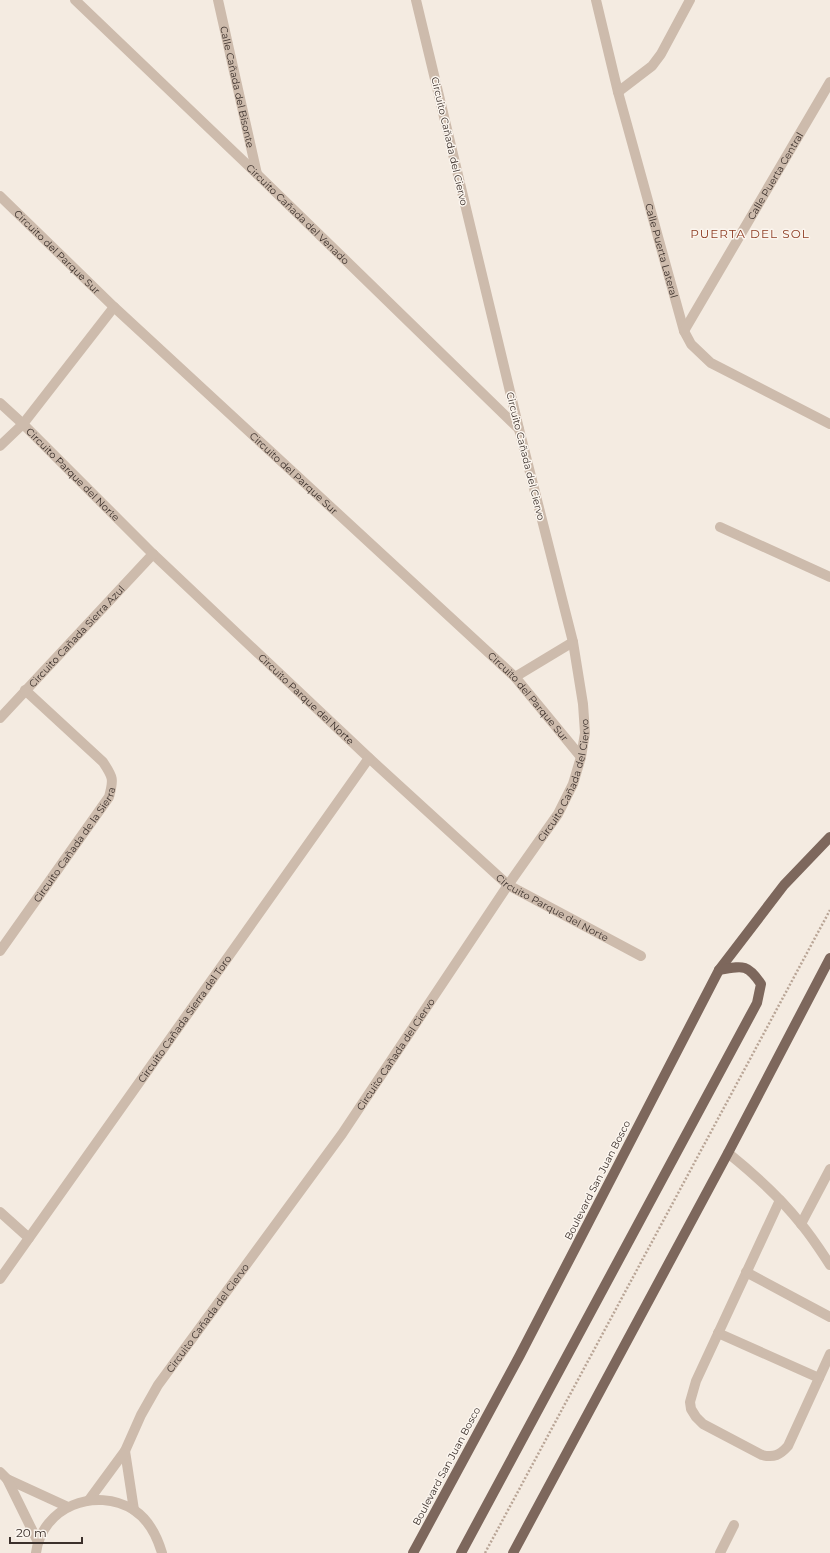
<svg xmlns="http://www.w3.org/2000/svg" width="830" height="1553" viewBox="0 0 830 1553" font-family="Montserrat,sans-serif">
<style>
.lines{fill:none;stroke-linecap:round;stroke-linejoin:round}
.path{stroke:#b9a596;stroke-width:2.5;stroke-dasharray:2 2;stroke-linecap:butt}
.lane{stroke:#cdbbac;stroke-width:10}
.street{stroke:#cdbbac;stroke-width:10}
.primary{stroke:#7d675c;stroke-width:10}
.labels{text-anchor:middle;stroke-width:3;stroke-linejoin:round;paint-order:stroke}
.street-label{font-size:10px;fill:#3b302b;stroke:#fbf5ee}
.quarter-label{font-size:12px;letter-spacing:1px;fill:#8c3b22;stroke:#fbf5ee}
</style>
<rect width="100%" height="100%" fill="#f4ebe1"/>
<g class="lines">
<!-- path -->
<path class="path" d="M485,1553L830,910"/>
<!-- lane -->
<g class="lane">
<path d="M720,527L830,577"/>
<path d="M728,1153C754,1174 780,1197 801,1224C812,1237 821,1251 830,1265"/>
<path d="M780,1200L696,1381L690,1402L691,1409L696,1417L703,1424L762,1455C774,1458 780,1455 788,1446L830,1354"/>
<path d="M801,1224L830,1169"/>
<path d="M746,1272L830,1317"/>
<path d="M718,1333L819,1378"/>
</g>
<!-- street -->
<g class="street">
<path id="s1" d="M75,0L257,174L519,429"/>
<path id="s2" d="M218,0L257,174"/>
<path id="s3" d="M596,0L618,92L684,331L691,344L711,363L830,424"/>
<path d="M618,92L652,66L661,54L690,0"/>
<path id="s4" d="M0,196L114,307L515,677L581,757"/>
<path id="s5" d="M684,331L830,82"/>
<path id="s6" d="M0,403L23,424L153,554L369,758L508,885L641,956"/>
<path d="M0,446L23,424L114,307"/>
<path d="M515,677L573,642"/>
<path id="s7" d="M0,718L153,554"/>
<path id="s8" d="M0,951L109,797C114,779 113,777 103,762L25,690"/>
<path d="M0,1212L29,1238"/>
<path id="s9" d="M0,1279L369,758"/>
<path d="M125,1451L134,1510"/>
<path d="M0,1472L7,1479L68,1507"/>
<path d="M7,1479L38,1542"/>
<path id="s10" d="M89,1500L125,1451L141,1415L158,1385L342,1134L508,885L558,814L573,784L581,757L585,733L583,704L573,642L519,429L416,0"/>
<path d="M36,1553C42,1507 95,1486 134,1510C149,1520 157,1536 162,1553"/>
<path d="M720,1553L734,1525"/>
</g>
<!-- primary -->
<g class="primary">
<path d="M413,1553L520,1355L719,970L784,885L830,837"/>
<path d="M461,1553L757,1003L761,984C747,963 742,966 719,970"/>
<path d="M513,1553L728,1153L830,958"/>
</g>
</g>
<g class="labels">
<!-- street labels -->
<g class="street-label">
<text dy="4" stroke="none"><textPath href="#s2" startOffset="89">Calle Cañada del Bisonte</textPath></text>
<text transform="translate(450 141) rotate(77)" y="4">Circuito Cañada del Ciervo</text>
<text dy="4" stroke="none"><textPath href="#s5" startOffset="180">Calle Puerta Central</textPath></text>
<text dy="4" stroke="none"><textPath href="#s1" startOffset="309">Circuito Cañada del Venado</textPath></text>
<text dy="4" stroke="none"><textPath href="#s3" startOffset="259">Calle Puerta Lateral</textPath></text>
<text dy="4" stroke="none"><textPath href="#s4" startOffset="80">Circuito del Parque Sur</textPath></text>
<text transform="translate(526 456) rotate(76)" y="4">Circuito Cañada del Ciervo</text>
<text dy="4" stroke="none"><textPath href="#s4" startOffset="404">Circuito del Parque Sur</textPath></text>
<text dy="4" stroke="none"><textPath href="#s6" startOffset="102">Circuito Parque del Norte</textPath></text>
<text dy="4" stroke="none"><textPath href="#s7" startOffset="112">Circuito Cañada Sierra Azul</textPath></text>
<text dy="4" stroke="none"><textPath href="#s4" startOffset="728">Circuito del Parque Sur</textPath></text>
<text dy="4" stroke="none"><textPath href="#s6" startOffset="426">Circuito Parque del Norte</textPath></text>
<text dy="4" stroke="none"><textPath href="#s10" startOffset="866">Circuito Cañada del Ciervo</textPath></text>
<text dy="4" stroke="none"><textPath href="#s8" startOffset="130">Circuito Cañada de la Sierra</textPath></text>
<text dy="4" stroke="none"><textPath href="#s6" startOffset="750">Circuito Parque del Norte</textPath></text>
<text dy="4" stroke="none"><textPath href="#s9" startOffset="319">Circuito Cañada Sierra del Toro</textPath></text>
<text dy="4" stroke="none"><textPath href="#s10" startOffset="542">Circuito Cañada del Ciervo</textPath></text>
<text transform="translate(597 1180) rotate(-63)" y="4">Boulevard San Juan Bosco</text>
<text dy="4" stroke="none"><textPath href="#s10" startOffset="218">Circuito Cañada del Ciervo</textPath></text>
<text transform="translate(446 1466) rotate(-62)" y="4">Boulevard San Juan Bosco</text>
</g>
<!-- quarter labels -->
<g class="quarter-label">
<text x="750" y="238">PUERTA DEL SOL</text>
</g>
</g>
<!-- scale -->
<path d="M10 1537v6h72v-6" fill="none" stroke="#3b302b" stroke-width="2"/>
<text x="16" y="1537" font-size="12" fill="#3b302b" stroke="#fbf5ee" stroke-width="3" paint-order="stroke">20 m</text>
</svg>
